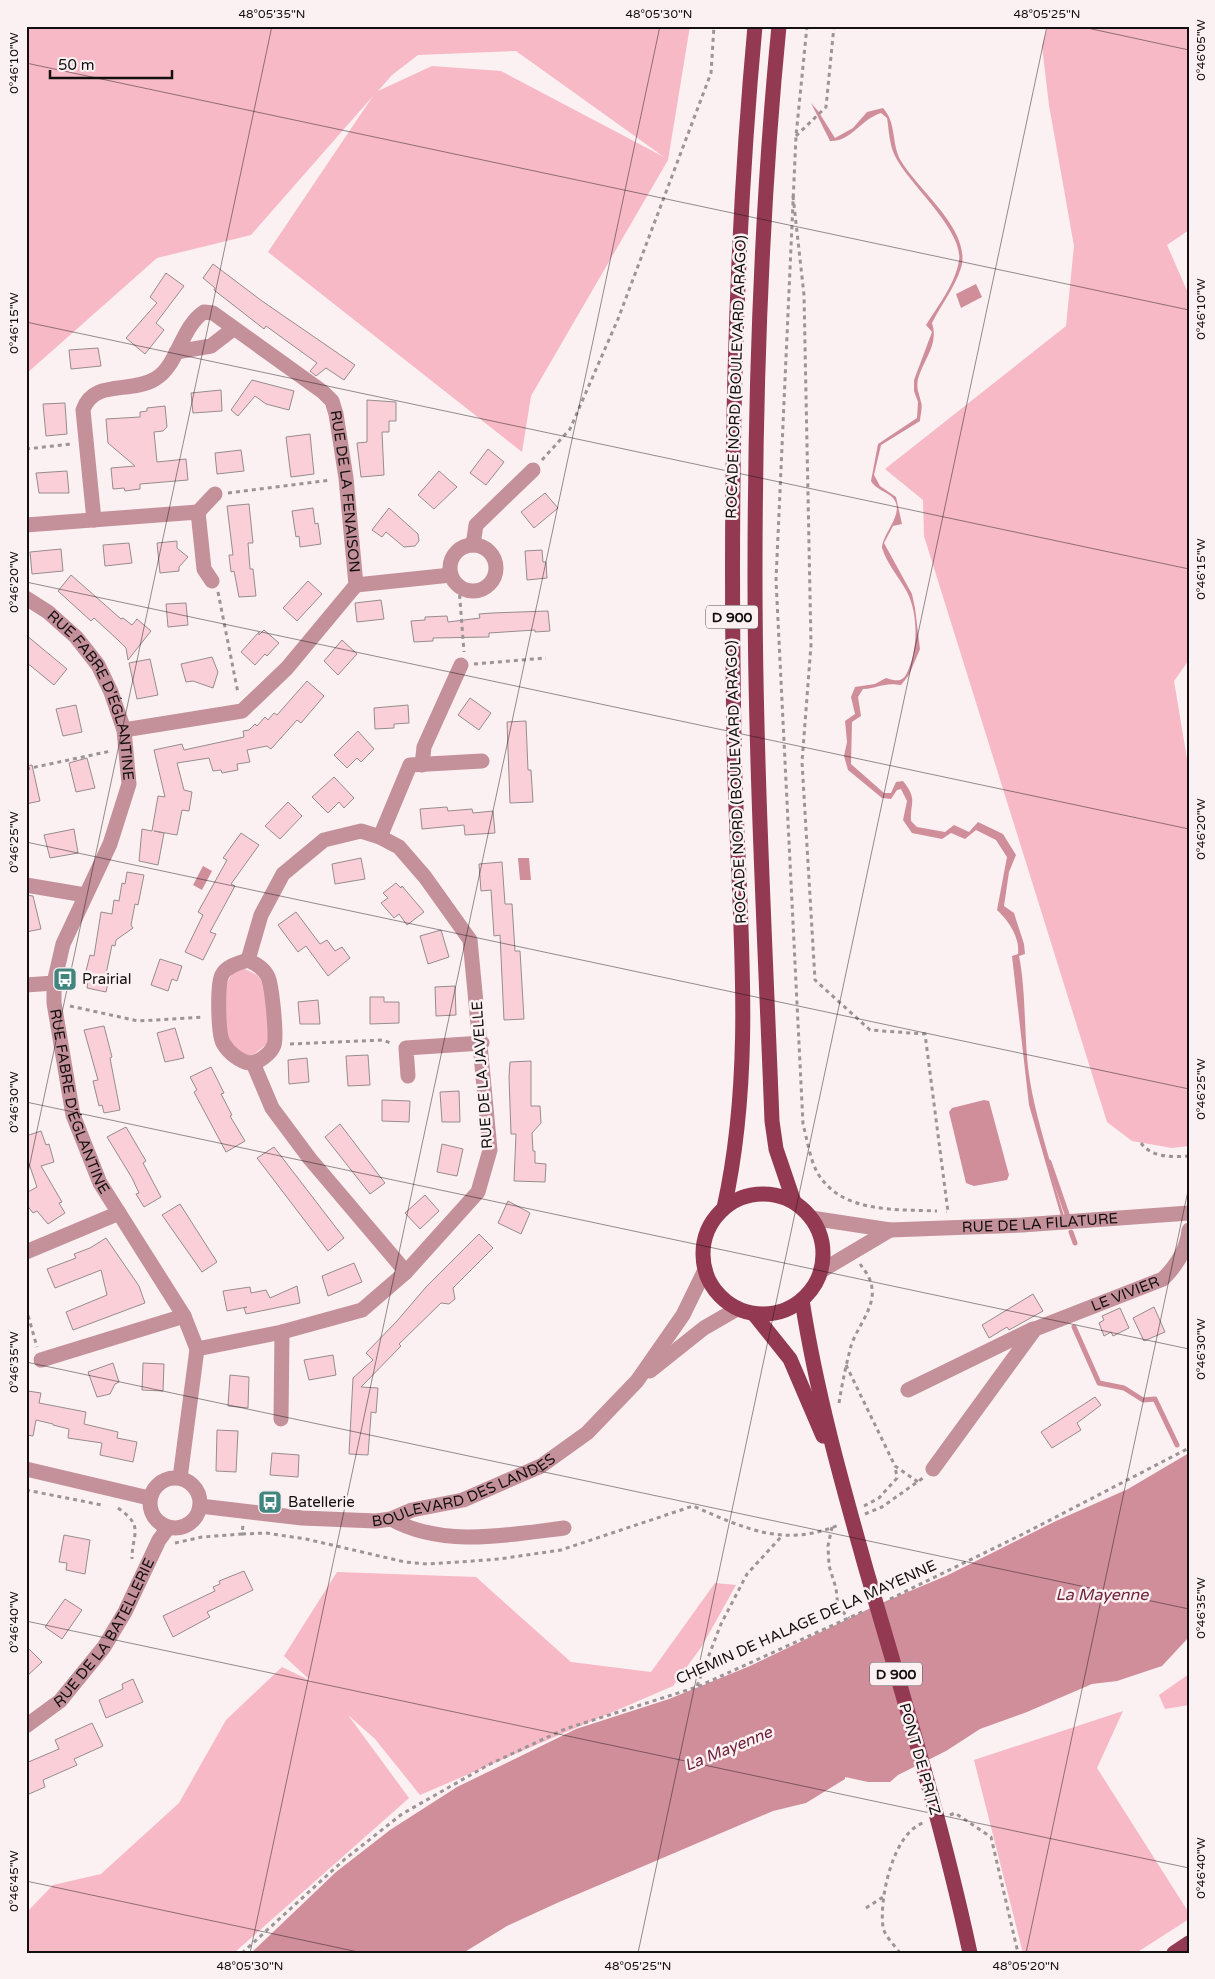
<svg xmlns="http://www.w3.org/2000/svg" width="1215" height="1979" viewBox="0 0 1215 1979" font-family="'Varela Round',sans-serif">
<style>
.green{fill:#f7b9c5;fill-rule:evenodd}
.water{fill:#d08e9b}
.lines{fill:none;stroke-linecap:round;stroke-linejoin:round}
.stream{stroke:#d08e9b;stroke-width:5}
.building{fill:#facfd7;stroke:#978c8e}
.path{stroke:#9c9496;stroke-width:3;stroke-dasharray:4 4;stroke-linecap:butt}
.minor{stroke:#c4909a;stroke-width:15}
.major{stroke:#933a52;stroke-width:15}
.ticks{fill:none;stroke:#141011;stroke-width:1;stroke-opacity:0.45}
.labels{text-anchor:middle;stroke-width:5;stroke-linejoin:round;paint-order:stroke}
.shield{fill:#fbf0f2;stroke:#595354;stroke-width:1}
.shield-label{font-size:14px;font-weight:bold;fill:#141011}
.street-label{font-size:15px;fill:#141011;stroke:#fbf0f2}
.poi-label{font-size:15px;fill:#141011;stroke:#fbf0f2;text-anchor:start}
.water-label{font-size:16px;font-style:italic;fill:#702239;stroke:#fbf0f2}
.neatline{fill:none;stroke:#141011;stroke-width:2}
.ticks-label{font-size:12px;text-anchor:middle;fill:#141011}
</style>
<rect width="100%" height="100%" fill="#fbf0f2"/>
<!-- green -->
<g class="green">
<path d="M26,26H690L668,160L531,396L522,452L268,252L373,96L251,235L157,258L26,374ZM516,51L664,157L501,71L432,66L378,91L392,75L418,55Z"/>
<path d="M1048,26H1189V230L1167,245L1189,295V660L1174,681L1189,771V1146L1172,1148L1132,1141L1107,1122L924,536L923,500L885,469L1066,326L1074,246L1049,105L1042,46Z"/>
<path d="M245,969L257,975L266,987L269,1042L251,1057L239,1053L227,1043L225,987L233,972Z"/>
<path d="M337,1572L476,1577L571,1662L651,1672L715,1583L736,1585L702,1646L673,1686L420,1795L375,1739L348,1715L409,1798L234,1953H26V1913L53,1885L101,1874L179,1803L226,1720L282,1667L311,1681L284,1656Z"/>
<path d="M1189,1674V1705L1165,1709L1159,1695Z"/>
<path d="M1123,1711L1097,1768L1189,1913V1919L1136,1953H1023L974,1760Z"/>
</g>
<!-- water -->
<g class="water">
<path d="M811,103L818,111L835,138L853,128L867,112L883,108C897,123 891,144 901,161C919,191 972,231 961,268C955,287 941,305 932,323C939,345 924,358 918,379C916,388 919,393 921,402C923,407 920,416 920,421L881,445L874,475L880,486L896,497L902,524L893,526L884,543L912,594L915,608L920,649L909,675L901,685C884,682 879,688 863,689L858,697L861,716L852,722L851,764L884,793H891L896,782L903,781C918,800 910,801 911,821L917,827L945,832L954,825L969,832L978,822L1003,834L1016,855L1009,872L1004,906L1014,913L1024,944L1025,954L1019,956C1026,992 1024,1030 1028,1067C1032,1101 1042,1133 1051,1165L1048,1164L1064,1216H1061L1029,1105L1012,956L1018,954C1020,937 1008,920 997,910L1007,857L996,840L976,830L965,839L951,833L942,839L912,833L903,820L907,801L901,789L897,790L891,799L882,798L848,770L844,756L847,742L845,721L855,714L851,697L855,687L875,684L886,678C899,682 904,682 909,668C918,647 918,613 907,592C899,577 887,564 882,548C882,533 906,513 893,498C886,491 875,489 871,481L878,444L917,418L918,402L914,391V380L932,332L926,325C938,306 955,284 959,261C964,231 908,183 895,156C889,144 889,130 887,118L881,113C861,119 851,142 830,141Z"/>
<path d="M976,284L982,297L961,308L956,294Z"/>
<path d="M518,858H529L531,880H520Z"/>
<path d="M203,866L212,871L202,890L193,885Z"/>
<path d="M984,1100L989,1101L1009,1175L1007,1180L974,1186L966,1183L949,1112L952,1108Z"/>
<path d="M1189,1453V1637L1162,1666L1117,1681L1092,1684L1027,1712L980,1729L946,1751L898,1775L890,1782H868L845,1777V1779L806,1803L773,1811L557,1903L507,1926L463,1953H251L336,1872L390,1830L457,1787L576,1729L669,1699L750,1666L879,1604L946,1576L1056,1521L1128,1489Z"/>
</g>
<g class="lines">
<!-- stream -->
<g class="stream">
<path d="M1049,1162L1067,1214"/>
<path d="M1071,1232L1075,1243"/>
<path d="M1074,1327L1099,1383L1124,1388L1143,1400L1155,1399L1177,1445"/>
</g>
</g>
<!-- building -->
<g class="building">
<path d="M213,264L262,301L355,365L344,380L326,368L316,376L310,371L317,363L266,326L264,329L214,290L215,288L203,278Z"/>
<path d="M166,273L184,286L156,323L164,330L145,354L126,338L157,303L150,297Z"/>
<path d="M98,348L101,366L71,369L69,350Z"/>
<path d="M252,380L294,391L289,410L266,404L255,396L238,416L231,410Z"/>
<path d="M221,390L222,411L193,413L191,393Z"/>
<path d="M367,400L396,402V421H389V432H382L384,475L361,477L357,443L367,442Z"/>
<path d="M65,403L67,434L46,436L43,404Z"/>
<path d="M165,406L167,427L163,431L154,432L157,462L186,459L188,480L140,484V489L125,491L124,488L113,489L111,468L135,466L108,443L106,419L140,417V412L147,411V408Z"/>
<path d="M310,434L314,474L291,477L286,437Z"/>
<path d="M488,449L504,462L486,485L470,473Z"/>
<path d="M241,450L244,471L217,474L215,453Z"/>
<path d="M67,471L69,493H39L36,473Z"/>
<path d="M439,471L457,487L434,509L418,495Z"/>
<path d="M545,493L558,508L534,528L521,512Z"/>
<path d="M249,504L253,543H248L250,569H253L256,596L239,597L234,571L231,572L229,555H233L227,506Z"/>
<path d="M313,508L315,524L318,523L321,544L300,547L299,536L296,537L292,511Z"/>
<path d="M389,508L418,534L419,541L415,546L404,547L386,532L382,537L372,530Z"/>
<path d="M177,541V548L188,557L179,567V571L160,573L157,543Z"/>
<path d="M129,543L132,563L105,566L103,545Z"/>
<path d="M61,549L63,571L32,574L30,552Z"/>
<path d="M542,550L543,562H546L547,578L527,580L525,551Z"/>
<path d="M71,575L121,619L123,618L132,625L137,619L151,631L128,660L126,648L118,640L94,618L91,621L58,591Z"/>
<path d="M308,581L322,594L297,621L283,608Z"/>
<path d="M381,600L384,619L357,622L355,603Z"/>
<path d="M186,603L188,625L168,627L166,604Z"/>
<path d="M548,611L550,631L535,632V630L489,633V637L433,638V641L414,642L411,621L425,620V617L447,616L448,622L480,618L479,614L492,613Z"/>
<path d="M264,630L279,643L267,656L265,654L255,665L241,652L259,632V635Z"/>
<path d="M26,635L67,669L54,685L26,662Z"/>
<path d="M342,640L357,654L338,675L324,661Z"/>
<path d="M212,657L218,672L213,688L193,681L186,682L181,664Z"/>
<path d="M150,659L158,695L137,699L129,663Z"/>
<path d="M307,681L324,696L301,723L297,720L271,749L267,746L247,750L250,762L237,764L238,770L222,773L221,770L213,771L209,758L177,763L184,790L192,792L189,811L182,810L177,835L154,831L164,833L158,865L139,861L142,829L152,831L158,796L165,797L154,750L182,744L184,750L244,737L243,731L249,730L255,724L257,726L265,717L268,720L274,713L277,715Z"/>
<path d="M470,698L491,713L479,730L458,715Z"/>
<path d="M76,705L82,732L63,736L56,709Z"/>
<path d="M408,705L409,723L394,724V728L375,729L374,708Z"/>
<path d="M526,721L528,770H531L533,802L510,803L507,722Z"/>
<path d="M358,731L374,749L361,762L357,758L347,768L334,755Z"/>
<path d="M87,758L95,788L76,792L69,763Z"/>
<path d="M32,765L40,801L26,804V766Z"/>
<path d="M334,777L354,798L344,808L339,802L328,813L312,797Z"/>
<path d="M288,802L302,816L280,839L265,826Z"/>
<path d="M447,807L448,811L472,809L473,813L493,811L495,833L465,835L464,825L422,829L420,809Z"/>
<path d="M74,829L78,853L50,858L44,835Z"/>
<path d="M241,833L259,845L231,884L235,886L210,932L216,934L203,960L185,952L203,915L198,912L227,860L223,858Z"/>
<path d="M361,858L365,879L335,884L332,864Z"/>
<path d="M502,862L505,904H512L515,951H520L524,1019L504,1020L500,935L494,936L491,890L481,891L479,864Z"/>
<path d="M127,872L144,875L138,905L135,904L131,925L133,928L116,940L115,946L112,945L106,974L110,975L106,992L87,988L89,972L86,971L90,955L94,956L101,912L112,914L114,900L119,901L122,883L125,884Z"/>
<path d="M396,883L401,888L402,886L424,912L407,925L399,914L394,918L381,903L388,898L383,893Z"/>
<path d="M26,895L33,896L41,929L26,932Z"/>
<path d="M296,912L320,944L327,940L335,951L342,947L350,958L328,976L306,946L298,952L278,925Z"/>
<path d="M441,930L449,957L428,964L420,936Z"/>
<path d="M160,959L182,966L177,981L172,979L168,991L151,985Z"/>
<path d="M455,986L456,1015L436,1016L435,987Z"/>
<path d="M370,997H384V1002H399V1023L370,1024Z"/>
<path d="M318,1000L320,1024H300L298,1002Z"/>
<path d="M104,1026L112,1057L110,1058L120,1110L104,1113L102,1105L99,1106L93,1081L98,1080L84,1030Z"/>
<path d="M175,1028L184,1058L165,1062L157,1033Z"/>
<path d="M368,1055L370,1085L348,1086L346,1056Z"/>
<path d="M307,1058L309,1082L289,1084L288,1060Z"/>
<path d="M531,1061V1106H540L541,1123L532,1133L533,1151H535V1163L546,1164L545,1182L514,1181L516,1134H511L509,1077L510,1062Z"/>
<path d="M211,1067L224,1093L221,1094L232,1115L230,1116L245,1141L226,1152L194,1092L197,1090L190,1077Z"/>
<path d="M459,1091L460,1122H442L440,1092Z"/>
<path d="M382,1100L410,1101L409,1122L382,1121Z"/>
<path d="M340,1124L385,1183L370,1194L325,1137Z"/>
<path d="M126,1127L146,1161L143,1163L161,1197L144,1207L136,1194L139,1193L132,1178L107,1137Z"/>
<path d="M41,1131L46,1145L49,1144L54,1162L41,1166L62,1202L59,1203L65,1213L48,1224L37,1211L33,1213L26,1204V1193L37,1187L26,1155V1136Z"/>
<path d="M442,1144L463,1149L457,1176L437,1172Z"/>
<path d="M274,1147L344,1238L328,1251L257,1158Z"/>
<path d="M425,1195L439,1211L420,1229L405,1213Z"/>
<path d="M508,1201L530,1213L521,1234L498,1223Z"/>
<path d="M180,1204L217,1262L202,1272L162,1215Z"/>
<path d="M479,1234L493,1248L453,1288L455,1299L449,1304L441,1303L399,1344L401,1346L361,1387L378,1388L376,1413L371,1412V1415L368,1455L349,1454L353,1378L373,1360L366,1353L397,1321L426,1287Z"/>
<path d="M106,1238L139,1286L145,1303L73,1330L66,1312L107,1295L101,1270L55,1288L47,1269L76,1258L74,1254L90,1248Z"/>
<path d="M354,1263L362,1282L328,1296L322,1276Z"/>
<path d="M297,1286L300,1303L246,1314L244,1308L247,1307L227,1311L223,1291L250,1287L251,1293L266,1290L270,1298Z"/>
<path d="M1033,1294L1043,1311L1009,1330L1007,1327L989,1338L982,1325Z"/>
<path d="M1154,1307L1165,1332L1144,1341L1133,1318Z"/>
<path d="M1120,1308L1129,1328L1113,1336L1111,1332L1104,1336L1099,1323L1104,1320L1102,1316Z"/>
<path d="M333,1355L336,1375L309,1380L304,1360Z"/>
<path d="M113,1363L119,1382L115,1384L110,1394L97,1397L88,1372Z"/>
<path d="M143,1363L164,1364L163,1391L142,1390Z"/>
<path d="M230,1375L249,1377L248,1408L228,1406Z"/>
<path d="M28,1391L41,1393L39,1403L86,1412L84,1424L118,1432L117,1438L137,1442L133,1462L100,1455L102,1443L68,1438L69,1429L53,1425V1424L36,1420L33,1436L26,1435Z"/>
<path d="M1095,1397L1101,1405L1077,1423L1081,1430L1052,1448L1041,1432Z"/>
<path d="M217,1430L238,1431L236,1472L216,1471Z"/>
<path d="M272,1453L299,1455L298,1477L270,1475Z"/>
<path d="M64,1535L90,1540L85,1574L66,1570L67,1563L59,1562Z"/>
<path d="M244,1571L253,1590L207,1612L210,1617L173,1637L163,1616L215,1591L213,1587L220,1584L219,1581Z"/>
<path d="M65,1599L82,1610L62,1639L45,1627Z"/>
<path d="M26,1646L42,1662L26,1677Z"/>
<path d="M133,1679L143,1702L106,1718L99,1700L123,1689L122,1684Z"/>
<path d="M92,1723L103,1746L74,1759L77,1765L43,1780L45,1787L29,1794L26,1786V1763L59,1749L55,1740Z"/>
</g>
<g class="lines">
<!-- path -->
<g class="path">
<path d="M807,26L796,136L776,580L803,1124C807,1139 810,1159 817,1172C841,1214 896,1209 937,1211"/>
<path d="M796,136L826,107L834,26"/>
<path d="M793,196L804,295L811,645L802,762L815,980L870,1030L925,1034L948,1212H946"/>
<path d="M26,449L71,444"/>
<path d="M542,460L570,429L618,319L711,73L714,26"/>
<path d="M228,493L331,480"/>
<path d="M459,587L464,652"/>
<path d="M218,592L238,693"/>
<path d="M474,664L546,658"/>
<path d="M26,769L111,751"/>
<path d="M70,1006L138,1021L204,1017"/>
<path d="M290,1044L383,1040L393,1044"/>
<path d="M1141,1143C1152,1158 1172,1157 1189,1156"/>
<path d="M26,1308L37,1347"/>
<path d="M846,1365L895,1466L918,1482"/>
<path d="M839,1403C842,1384 846,1365 851,1346C857,1327 875,1308 872,1288C871,1278 865,1271 860,1264"/>
<path d="M26,1490L102,1505"/>
<path d="M864,1506L879,1498L897,1478L895,1466"/>
<path d="M118,1508C145,1527 132,1533 132,1559"/>
<path d="M865,1514L882,1507L923,1478"/>
<path d="M832,1527L828,1546L829,1566L836,1588L838,1607L849,1618"/>
<path d="M242,1534L266,1533L306,1539L405,1562L427,1564L460,1562L499,1559L561,1550L693,1506C744,1528 783,1548 839,1525"/>
<path d="M175,1543L202,1537L242,1534L243,1525"/>
<path d="M890,1599L1025,1533L1189,1448"/>
<path d="M697,1686L721,1624L747,1574L781,1537"/>
<path d="M950,1815L955,1813L991,1837L1018,1953"/>
<path d="M866,1908L883,1897"/>
<path d="M242,1953L345,1859L402,1814L488,1765L565,1729L697,1687L864,1611"/>
<path d="M900,1953C895,1946 884,1935 883,1927C879,1899 893,1833 923,1823"/>
</g>
<!-- minor -->
<g class="minor">
<path d="M176,352L211,346L233,329"/>
<path d="M198,512L215,494"/>
<path id="s1" d="M94,520L83,410C93,379 130,394 155,379C178,366 181,327 204,312L213,313L323,392L332,401L336,414L346,478L356,585L287,668L242,711L124,730"/>
<path d="M26,525L198,512L204,569L212,581"/>
<path d="M473,545L476,525L533,470"/>
<circle cx="473" cy="568" r="23"/>
<path d="M356,585L451,575"/>
<path id="s2" d="M26,598L48,612L76,637L98,665L111,692L124,730L129,784L110,844L63,944L54,983V1003L73,1115L100,1183L184,1316L197,1349L180,1478"/>
<path d="M422,765L424,747L461,665"/>
<path d="M380,837L410,765L482,761"/>
<path d="M26,885L85,895"/>
<path d="M248,960C256,964 264,968 268,977C272,986 277,1037 274,1045C271,1053 259,1063 250,1063C240,1062 228,1052 223,1043C218,1034 217,984 222,975C226,966 239,963 248,960Z"/>
<path d="M26,985L54,983"/>
<path d="M253,1063L272,1108L310,1159L406,1272"/>
<path d="M408,1076L406,1048L482,1043"/>
<path id="s3" d="M811,1218L890,1230L1022,1225L1189,1213"/>
<path d="M26,1252L119,1213"/>
<path d="M821,1271L890,1230"/>
<path d="M197,1349L282,1332L362,1310L406,1272L478,1192L490,1150L470,940L425,877L399,847L380,837L361,831L324,840L283,874L261,915L248,960"/>
<path d="M41,1360L184,1316"/>
<path d="M650,1371L704,1328L737,1309"/>
<path d="M908,1390L1033,1329"/>
<path d="M281,1419L282,1332"/>
<path d="M26,1469L149,1498"/>
<path id="s4" d="M933,1469L1035,1329L1163,1279C1177,1265 1187,1250 1189,1230"/>
<circle cx="175" cy="1503" r="25"/>
<path id="s5" d="M200,1506L302,1518L376,1521L391,1519L412,1510L463,1500L541,1466L587,1433L637,1381L683,1315L704,1272"/>
<path d="M391,1519C443,1548 508,1535 564,1528"/>
<path id="s6" d="M26,1726L60,1701L104,1647L125,1612L159,1540L168,1528"/>
</g>
<!-- major -->
<g class="major">
<path d="M779,26C761,208 755,393 755,576C755,757 765,939 772,1121L776,1149L794,1202"/>
<circle cx="763" cy="1254" r="60"/>
<path d="M724,1208C758,1056 736,894 734,739C730,501 733,263 755,26"/>
<path d="M802,1300C816,1391 841,1480 866,1569C903,1696 942,1823 970,1953"/>
<path d="M754,1314L790,1359L823,1436"/>
<path d="M1174,1953L1189,1943"/>
</g>
</g>
<!-- ticks -->
<path class="ticks" d="M1078,26L1189,50M26,63L1189,310M26,322L1189,569M26,582L1189,829M26,842L1189,1089M26,1102L1189,1349M26,1182L272,26M26,1362L1189,1609M26,1621L1189,1868M26,1881L363,1953M250,1953L660,26M638,1953L1047,26M1026,1953L1189,1186"/>
<!-- icons -->
<defs>
<g id="bus-square" transform="scale(1.25)"><rect x="-9" y="-9" width="18" height="18" rx="4" fill="#40867f" stroke="#fbf0f2"/><path d="M-5-6H5V4H4V6H2V4H-2V6H-4V4H-5ZM-3.5-4V0h7V-4ZM-3.5 1.2v1.5H-2V1.2ZM2 1.2v1.5H3.5V1.2Z" fill="#fff"/></g>
</defs>
<g fill-rule="evenodd">
<use href="#bus-square" x="65" y="979"/>
<use href="#bus-square" x="270" y="1502"/>
</g>
<g class="labels">
<!-- shield labels -->
<g class="shield">
<rect x="706" y="605.5" width="52" height="23" rx="4"/>
<rect x="870" y="1662.5" width="52" height="23" rx="4"/>
</g>
<g class="shield-label">
<text x="732" y="622">D 900</text>
<text x="896" y="1679">D 900</text>
</g>
<!-- street labels -->
<g class="street-label">
<text transform="translate(736 377) rotate(-88)" y="5">ROCADE NORD (BOULEVARD ARAGO)</text>
<text dy="5" stroke="none"><textPath href="#s1" startOffset="526">RUE DE LA FENAISON</textPath></text>
<text dy="5" stroke="none"><textPath href="#s2" startOffset="124">RUE FABRE D'ÉGLANTINE</textPath></text>
<text transform="translate(736 782) rotate(-92)" y="5">ROCADE NORD (BOULEVARD ARAGO)</text>
<text transform="translate(482 1075) rotate(-94)" y="5">RUE DE LA JAVELLE</text>
<text dy="5" stroke="none"><textPath href="#s2" startOffset="559">RUE FABRE D'ÉGLANTINE</textPath></text>
<text dy="5" stroke="none"><textPath href="#s3" startOffset="230">RUE DE LA FILATURE</textPath></text>
<text dy="5" stroke="none"><textPath href="#s4" startOffset="270">LE VIVIER</textPath></text>
<text dy="5" stroke="none"><textPath href="#s5" startOffset="270">BOULEVARD DES LANDES</textPath></text>
<text transform="translate(806 1622) rotate(-24)" y="5">CHEMIN DE HALAGE DE LA MAYENNE</text>
<text dy="5" stroke="none"><textPath href="#s6" startOffset="124">RUE DE LA BATELLERIE</textPath></text>
<text transform="translate(920 1759) rotate(74)" y="5">PONT DE PRITZ</text>
</g>
<!-- poi labels -->
<g class="poi-label">
<text x="82" y="984">Prairial</text>
<text x="288" y="1507">Batellerie</text>
</g>
<!-- water labels -->
<g class="water-label">
<text x="1102" y="1600">La Mayenne</text>
<text transform="translate(728 1748) rotate(-22)" y="6">La Mayenne</text>
</g>
</g>
<!-- border -->
<rect width="1215" height="1979" fill="none" stroke="#fbf0f2" stroke-width="55"/>
<!-- scale -->
<path d="M50 70v8h122v-8" fill="none" stroke="#141011" stroke-width="2.5"/>
<text x="58" y="70" font-size="15" fill="#141011" stroke="#fbf0f2" stroke-width="4" paint-order="stroke">50 m</text>
<rect x="28" y="28" width="1160" height="1924" class="neatline"/>
<g class="ticks-label">
<text x="272" y="18">48°05'35"N</text>
<text x="659" y="18">48°05'30"N</text>
<text x="1047" y="18">48°05'25"N</text>
<text transform="translate(1201 50) rotate(-90)" y="4">0°46'05"W</text>
<text transform="translate(14 63) rotate(-90)" y="4">0°46'10"W</text>
<text transform="translate(1201 309) rotate(-90)" y="4">0°46'10"W</text>
<text transform="translate(14 323) rotate(-90)" y="4">0°46'15"W</text>
<text transform="translate(1201 569) rotate(-90)" y="4">0°46'15"W</text>
<text transform="translate(14 582) rotate(-90)" y="4">0°46'20"W</text>
<text transform="translate(1201 829) rotate(-90)" y="4">0°46'20"W</text>
<text transform="translate(14 842) rotate(-90)" y="4">0°46'25"W</text>
<text transform="translate(1201 1089) rotate(-90)" y="4">0°46'25"W</text>
<text transform="translate(14 1102) rotate(-90)" y="4">0°46'30"W</text>
<text transform="translate(1201 1349) rotate(-90)" y="4">0°46'30"W</text>
<text transform="translate(14 1362) rotate(-90)" y="4">0°46'35"W</text>
<text transform="translate(1201 1608) rotate(-90)" y="4">0°46'35"W</text>
<text transform="translate(14 1622) rotate(-90)" y="4">0°46'40"W</text>
<text transform="translate(1201 1868) rotate(-90)" y="4">0°46'40"W</text>
<text transform="translate(14 1881) rotate(-90)" y="4">0°46'45"W</text>
<text x="250" y="1970">48°05'30"N</text>
<text x="638" y="1970">48°05'25"N</text>
<text x="1026" y="1970">48°05'20"N</text>
</g>
</svg>
